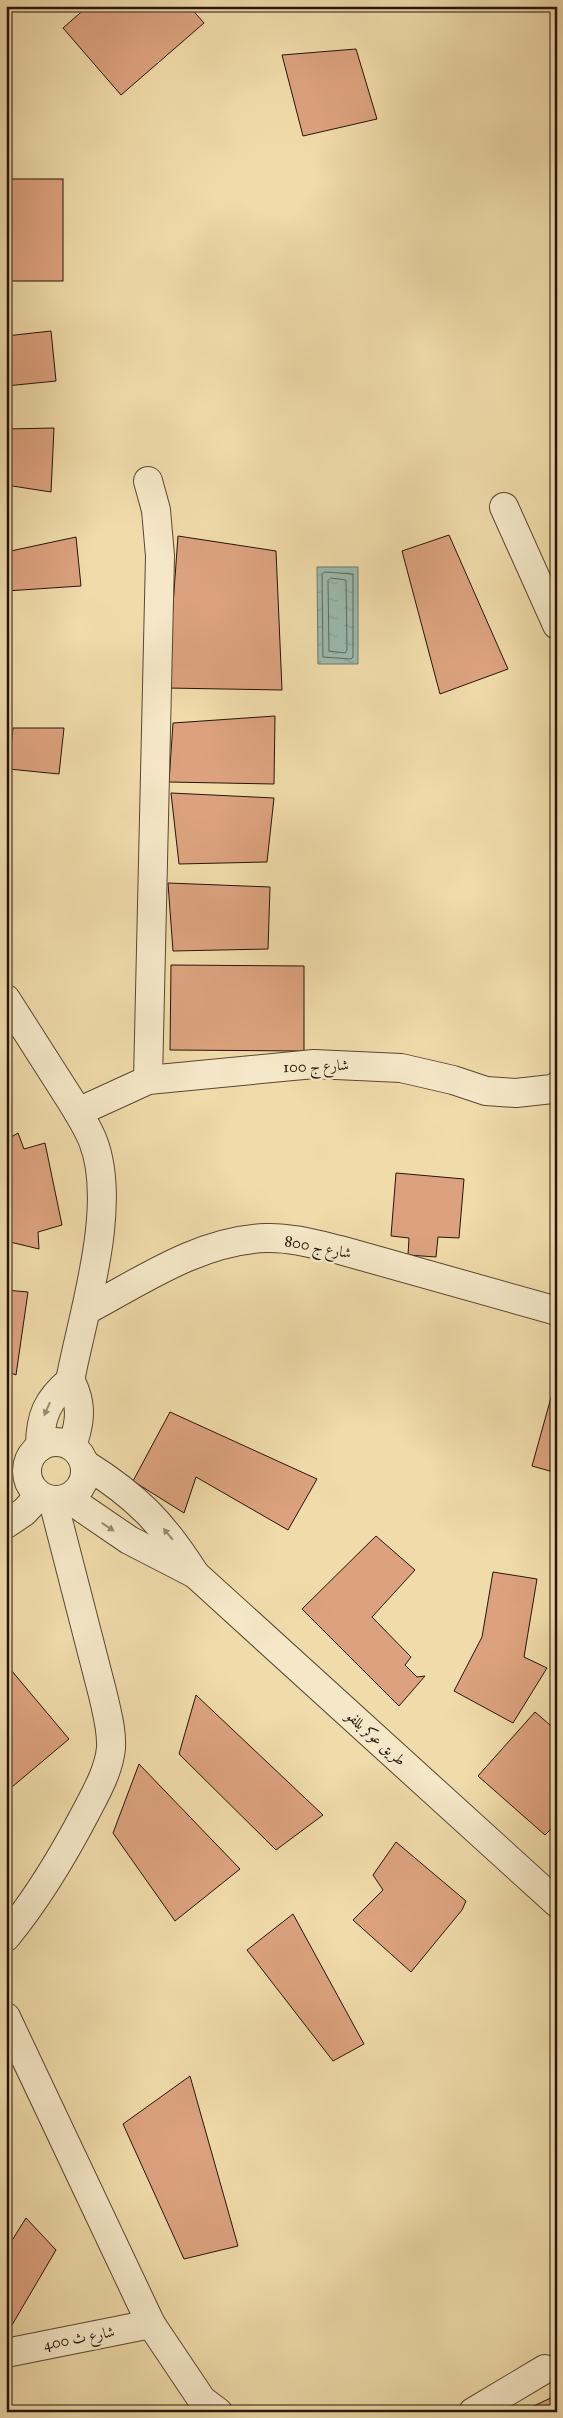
<svg xmlns="http://www.w3.org/2000/svg" width="563" height="2418" viewBox="0 0 563 2418" font-family="'IM FELL Great Primer',Amiri,serif">
<style>
.water{fill:url(#water-ripples);stroke:#6d786c}
.lines{fill:none;stroke-linecap:round;stroke-linejoin:round}
.shore{stroke:#61675b;stroke-width:1}
.building{fill:#dca27f;stroke:#271408}
.minor-casing{stroke:#594630;stroke-width:30}
.minor{stroke:#f5e8c8;stroke-width:28}
.oneway{fill:#988972}
.labels{text-anchor:middle;stroke-width:5;stroke-linejoin:round;paint-order:stroke}
.street-label{font-size:15px;fill:#271408;stroke:#f5e8c8}
</style>
<defs>
<pattern id="water-ripples" width="26" height="14" patternUnits="userSpaceOnUse" patternTransform="scale(1.25)"><rect width="26" height="14" fill="#9bbaae"/><path d="M2 4q2-2 4 0t4 0M15 11q2-2 4 0t4 0" fill="none" stroke="#869f94"/></pattern>
</defs>
<rect width="100%" height="100%" fill="#f0dbaa"/>
<filter id="stains"><feTurbulence type="fractalNoise" baseFrequency=".004" numOctaves="4"/><feColorMatrix values="0 0 0 0 .2 0 0 0 0 .09 0 0 0 0 .02 0 0 0 .5 -.17"/></filter>
<radialGradient id="worn" r=".72"><stop offset=".6" stop-color="#630" stop-opacity="0"/><stop offset="1" stop-color="#630" stop-opacity=".3"/></radialGradient>
<!-- water -->
<path class="water" d="M317,567H358V664H318Z"/>
<g class="lines">
<!-- shore -->
<g class="shore">
<path d="M325,572L353,574V657L351,659L323,657L322,574Z"/>
<path d="M331,578L346,580L347,650L345,653L329,651L328,581Z"/>
</g>
</g>
<!-- building -->
<g class="building">
<path d="M88,6H189L204,23L121,95L63,28Z"/>
<path d="M356,49L377,119L303,136L282,55Z"/>
<rect x="6" y="179" width="57" height="102"/>
<path d="M51,331L56,381L6,386V336Z"/>
<path d="M54,428L51,492L6,485V429Z"/>
<path d="M449,535L508,669L440,694L402,551Z"/>
<path d="M178,536L276,551L282,690L167,688Z"/>
<path d="M76,537L81,586L6,591V552Z"/>
<path d="M275,716L274,784L169,782L173,723Z"/>
<path d="M13,728H64L59,774L9,769Z"/>
<path d="M171,793L274,798L267,862L179,864Z"/>
<path d="M168,883L270,887L268,949L173,951Z"/>
<path d="M171,965L304,966V1051L170,1050Z"/>
<path d="M18,1133L24,1149L45,1143L62,1225L38,1232L39,1249L6,1241V1140Z"/>
<path d="M396,1173L464,1179L459,1238L438,1237L436,1257L408,1255L409,1238L391,1236Z"/>
<path d="M6,1290L28,1292L16,1375L6,1371Z"/>
<path d="M557,1376V1473L532,1466Z"/>
<path d="M170,1412L317,1479L288,1530L196,1477L184,1513L133,1481Z"/>
<path d="M376,1536L415,1570L372,1617L411,1657L405,1665L417,1677L425,1676L399,1706L302,1609Z"/>
<path d="M493,1572L537,1579L524,1657L547,1668L513,1723L454,1691L482,1637Z"/>
<path d="M6,1664L69,1739L6,1792Z"/>
<path d="M196,1695L323,1815L276,1850L179,1754Z"/>
<path d="M535,1712L557,1731V1823L545,1835L478,1776Z"/>
<path d="M139,1764L240,1869L175,1921L113,1833Z"/>
<path d="M396,1842L466,1901L462,1910L411,1972L353,1920L383,1890L373,1875Z"/>
<path d="M293,1914L364,2044L333,2061L247,1950Z"/>
<path d="M190,2076L238,2246L184,2259L123,2124Z"/>
<path d="M26,2218L56,2250L12,2325L6,2322V2250Z"/>
<path d="M557,2395V2412H521Z"/>
</g>
<g class="lines">
<!-- minor casing -->
<g class="minor-casing">
<g id="minor">
<path d="M148,481L156,510L160,556L148,1080"/>
<path d="M504,507L557,625"/>
<path d="M6,999C24,1027 42,1055 59,1082C71,1101 85,1121 93,1141C118,1205 84,1310 71,1376C70,1383 75,1388 76,1394C82,1412 78,1429 72,1446"/>
<path d="M78,1112L148,1080L314,1064L401,1068L453,1080L486,1091L516,1093L552,1089L557,1086"/>
<path d="M87,1310C143,1280 199,1241 265,1238C290,1237 315,1244 340,1250L557,1311"/>
<circle cx="56" cy="1471" r="29"/>
<path d="M40,1447C40,1416 47,1400 71,1380"/>
<path d="M85,1464C136,1496 163,1523 195,1574L557,1903"/>
<path d="M69,1499L129,1540L195,1574"/>
<path d="M6,1524L24,1512L39,1496"/>
<path d="M6,1937C38,1898 63,1856 86,1812C96,1793 109,1770 111,1748C112,1730 107,1713 103,1695L53,1501"/>
<path d="M6,2017L151,2324L202,2400L218,2412"/>
<path d="M6,2353L151,2324"/>
<path d="M473,2412L545,2369"/>
</g>
</g>
<!-- minor -->
<use href="#minor" class="minor"/>
</g>
<!-- one-way arrows -->
<defs><path id="oneway-solid" d="M-6-.8H1V-3.2L6.5 0L1 3.2V.8H-6Z" transform="scale(1.25)"/></defs>
<g class="oneway">
<use href="#oneway-solid" transform="translate(47 1409) rotate(114)"/>
<use href="#oneway-solid" transform="translate(108 1527) rotate(33)"/>
<use href="#oneway-solid" transform="translate(168 1534) rotate(-130)"/>
</g>
<g class="labels">
<!-- street labels -->
<g class="street-label">
<text transform="translate(316 1066) rotate(-2)" y="5">شارع ج 100</text>
<text transform="translate(318 1247) rotate(11)" y="5">شارع ج 800</text>
<text transform="translate(376 1738) rotate(42)" y="5">طريق عوكر بللفو</text>
<text transform="translate(79 2338) rotate(-11)" y="5">شارع ث 400</text>
</g>
</g>
<!-- margin -->
<rect width="563" height="2418" fill="none" stroke="#f0dbaa" stroke-width="25"/>
<rect x="8" y="8" width="548" height="2403" fill="none" stroke="#271408" stroke-width="2.5"/>
<rect x="12" y="12" width="538" height="2393" fill="none" stroke="#271408"/>
<rect width="100%" height="100%" filter="url(#stains)"/>
<rect width="100%" height="100%" fill="url(#worn)"/>
</svg>
